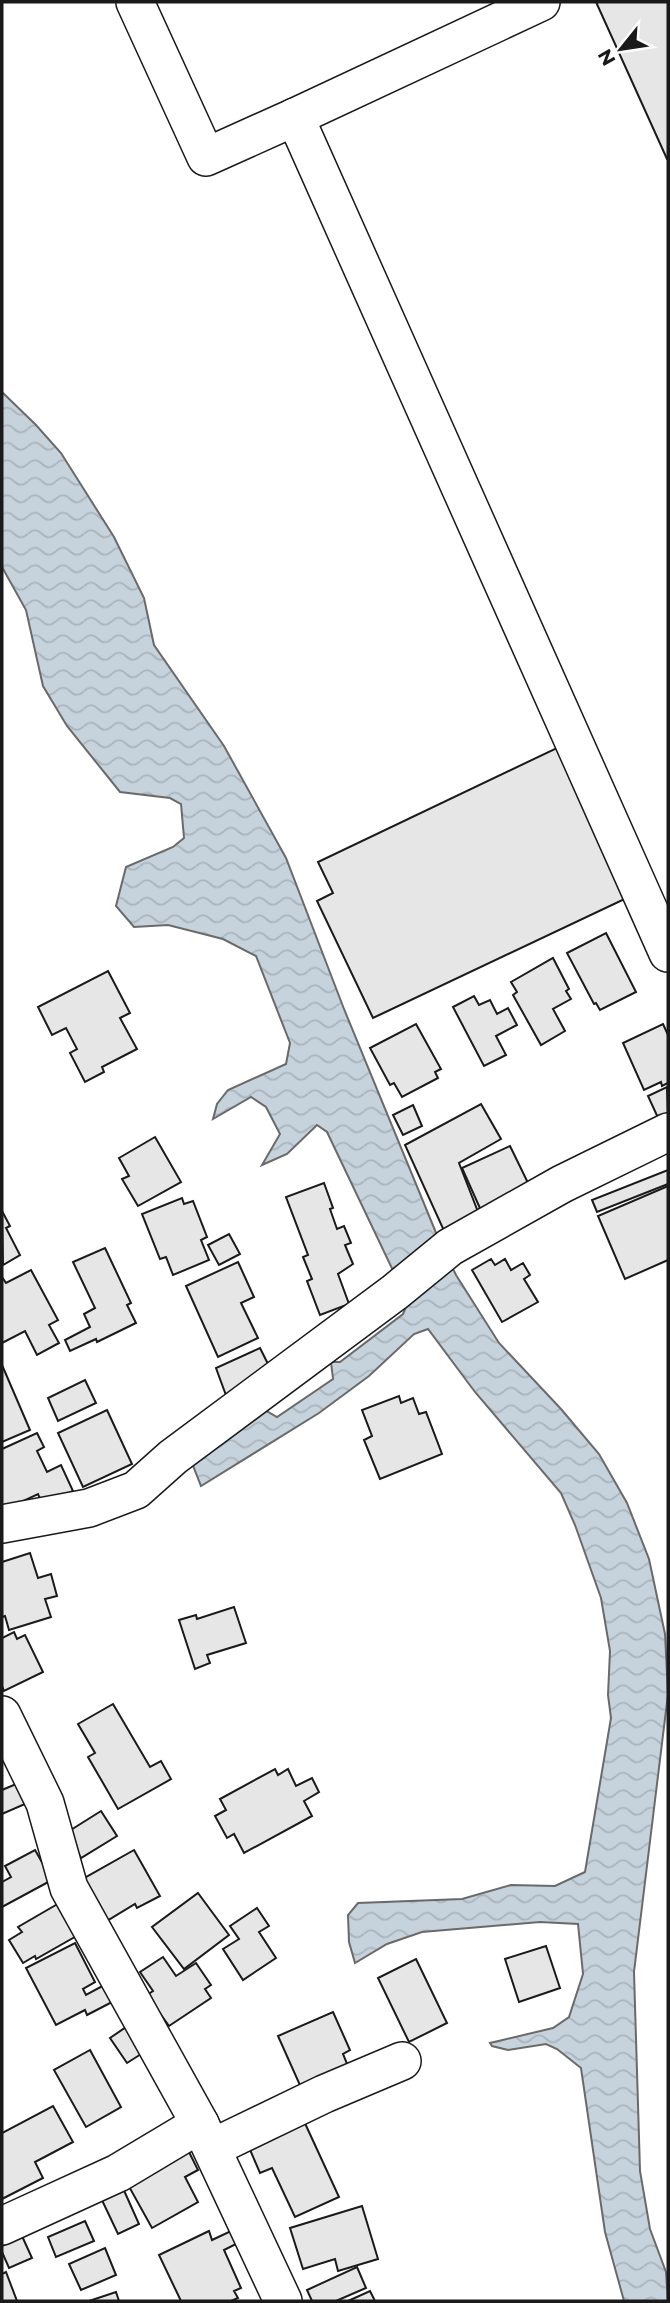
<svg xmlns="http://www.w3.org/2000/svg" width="670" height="2303" viewBox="0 0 670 2303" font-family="Montserrat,sans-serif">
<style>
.water{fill:url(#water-waves);stroke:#6a6a6a;stroke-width:2}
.building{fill:#e6e6e6;stroke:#1a1a1a;stroke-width:2}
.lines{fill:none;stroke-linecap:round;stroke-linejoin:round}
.minor-casing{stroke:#1a1a1a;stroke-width:40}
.minor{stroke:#fff;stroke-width:37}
</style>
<defs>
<pattern id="water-waves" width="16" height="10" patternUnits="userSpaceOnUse" patternTransform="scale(1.75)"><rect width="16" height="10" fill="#c6d2dc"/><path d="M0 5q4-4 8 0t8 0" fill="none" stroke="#aab4bc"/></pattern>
</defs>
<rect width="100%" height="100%" fill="#fff"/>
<!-- water -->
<path class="water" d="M2,392L36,425L61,453L114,537L144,598L154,645L224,746L286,858L344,1009L439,1240L456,1275L499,1343L561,1409L599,1454L627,1503L649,1559L665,1634L668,1694L634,1972L640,2171L650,2229L666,2272L668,2301H624L605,2232L581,2068L557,2049L546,2044L508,2050L492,2046L490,2043L553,2028L569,2017L583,1974L578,1924L540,1922L422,1932L387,1944L355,1963L349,1942L348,1915L358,1903L462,1899L511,1885L555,1886L585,1872L611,1718L608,1695L610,1651L601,1598L575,1525L561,1493L475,1392L428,1329L414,1334L369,1376L319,1413L201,1486L192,1463L263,1409L277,1417L333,1379L331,1362H340L403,1314L408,1302L327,1132L317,1125L287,1154L262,1165L280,1134L266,1107L251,1097L213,1119L217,1104L228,1090L286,1064L290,1043L256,956L223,939L168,925L134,927L116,906L126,867L173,847L184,838L181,804L170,798L120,792L67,726L43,686L26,610L2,567Z"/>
<!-- building -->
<g class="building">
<path d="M596,2H668V159H667Z"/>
<path d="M559,747L631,896L373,1018L317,901L333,893L318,862Z"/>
<path d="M606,933L636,992L600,1010L596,1003L594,1004L567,953Z"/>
<path d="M553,958L569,989L566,991L571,999L553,1009L565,1031L541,1045L513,995L517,992L511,982Z"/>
<path d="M108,971L130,1013L120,1018L137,1049L102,1067L104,1072L85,1082L70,1053L77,1049L66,1028L52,1035L38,1007Z"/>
<path d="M474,996L479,1005L490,1000L497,1014L508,1008L517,1025L496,1036L506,1055L484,1066L453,1007Z"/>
<path d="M416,1024L441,1069L435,1072L438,1078L402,1097L394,1083L390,1085L370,1048Z"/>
<path d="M663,1024L668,1035V1083L662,1086L661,1082L644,1090L623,1043Z"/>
<path d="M667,1087L668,1116L659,1120L648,1096Z"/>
<path d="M481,1104L501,1139L459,1163L480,1217L445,1233L405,1145Z"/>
<path d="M413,1105L422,1126L403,1135L393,1115Z"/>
<path d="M155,1137L181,1182L138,1206L122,1179L129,1176L119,1158Z"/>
<path d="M510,1146L531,1189L483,1215L462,1168Z"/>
<path d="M668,1170V1184L597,1212L592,1200Z"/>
<path d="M324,1183L333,1208L330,1209L337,1229L344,1226L351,1243L345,1245L353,1264L338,1274L349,1304L320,1315L307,1281L312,1279L303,1257L308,1255L286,1197Z"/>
<path d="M668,1186V1260L625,1279L598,1216Z"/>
<path d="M182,1198L184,1204L193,1201L207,1237L201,1240L209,1260L173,1275L166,1257L160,1259L142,1214Z"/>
<path d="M2,1211L10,1226L6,1228L20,1255L3,1265Z"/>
<path d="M229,1234L240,1254L219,1265L208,1245Z"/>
<path d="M105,1248L131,1303L127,1305L136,1323L97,1342L96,1339L70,1351L65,1340L90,1327L84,1314L95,1308L73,1262Z"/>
<path d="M491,1259L495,1265L505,1259L511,1270L523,1263L530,1275L524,1279L538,1302L502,1322L472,1270Z"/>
<path d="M238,1262L254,1297L241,1303L258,1338L218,1357L186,1286Z"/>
<path d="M31,1270L58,1320L49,1325L59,1343L37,1355L25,1331L2,1343V1277L6,1283Z"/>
<path d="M260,1348L270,1368L227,1398L216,1368Z"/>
<path d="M2,1365L30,1430L2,1442Z"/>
<path d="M85,1380L96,1403L58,1421L48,1398Z"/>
<path d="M399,1396L401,1403L413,1398L419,1414L426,1412L442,1454L380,1479L364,1440L372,1436L362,1410Z"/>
<path d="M107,1410L132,1464L83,1487L58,1433Z"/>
<path d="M37,1433L44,1447L37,1451L47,1472L61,1465L73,1491L43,1506L38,1494L2,1511V1449Z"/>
<path d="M30,1553L38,1578L51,1574L57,1596L45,1599L51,1617L9,1630L5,1616L2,1617V1562Z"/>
<path d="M234,1607L246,1643L207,1655L210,1663L195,1669L179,1620L196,1615L197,1619Z"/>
<path d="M14,1632L17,1639L25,1635L43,1672L4,1691L2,1686V1638Z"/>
<path d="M113,1704L150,1767L161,1761L171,1779L118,1809L88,1757L95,1753L78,1724Z"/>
<path d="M275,1769L278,1775L288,1769L296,1786L312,1778L319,1792L304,1801L312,1816L244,1853L234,1834L227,1838L215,1816L226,1810L220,1799Z"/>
<path d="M16,1784L25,1804L2,1814V1790Z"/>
<path d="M101,1811L117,1836L81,1858L66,1833Z"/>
<path d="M35,1850L52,1880L2,1907V1882L11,1877L5,1866Z"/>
<path d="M134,1850L160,1896L137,1908L135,1904L105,1922L81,1880Z"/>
<path d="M198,1893L229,1935L184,1969L152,1927Z"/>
<path d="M61,1902L80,1934L36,1959L35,1956L23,1963L9,1940L22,1932L18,1927Z"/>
<path d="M257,1908L269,1926L259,1932L276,1958L243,1980L223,1949L239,1939L230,1926Z"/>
<path d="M75,1943L95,1982L83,1989L86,1995L108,1983L116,2000L87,2015L85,2010L56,2025L26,1968Z"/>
<path d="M546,1946L560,1988L519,2002L505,1959Z"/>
<path d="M163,1957L176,1976L196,1963L211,1985L205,1989L211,1998L169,2026L147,1995L153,1991L140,1972Z"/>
<path d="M416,1959L447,2023L409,2042L378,1978Z"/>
<path d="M333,2012L350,2050L343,2054L350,2071L303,2092L278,2036Z"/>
<path d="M132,2023L149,2049L127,2063L110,2038Z"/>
<path d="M90,2050L121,2107L86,2127L54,2070Z"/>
<path d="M53,2106L73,2142L35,2162L43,2178L2,2199V2133Z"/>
<path d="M303,2119L339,2197L295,2217L272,2168L260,2173L248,2145Z"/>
<path d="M188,2150L198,2170L185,2177L198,2202L152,2228L127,2183Z"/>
<path d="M122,2186L139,2224L118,2234L100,2196Z"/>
<path d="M362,2206L378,2259L338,2271L335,2259L303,2269L290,2228Z"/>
<path d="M85,2221L94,2241L56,2257L48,2237Z"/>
<path d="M233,2230L238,2243L224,2250L241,2288L234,2291L238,2298L231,2301H181L159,2255L209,2231L212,2240Z"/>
<path d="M22,2236L32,2258L9,2268L2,2252V2246Z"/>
<path d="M105,2248L116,2275L81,2290L69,2264Z"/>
<path d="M357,2267L366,2288L336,2301H312L307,2290Z"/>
<path d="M6,2272L17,2301H2V2274Z"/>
<path d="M370,2291L375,2301H348Z"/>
<path d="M116,2292L119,2301H89Z"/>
</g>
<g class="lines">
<!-- minor casing -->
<g class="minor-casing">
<g id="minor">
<path d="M135,2L206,157L295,117L541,2"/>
<path d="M295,117L668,953"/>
<path d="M2,1524L89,1508L136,1490L173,1457L395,1292L450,1247L562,1184L668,1132"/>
<path d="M2,1715L45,1803L69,1888L200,2124L283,2301"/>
<path d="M212,2148L324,2094L402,2061"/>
<path d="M2,2226L118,2173L200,2124"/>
</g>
</g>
<!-- minor -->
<use href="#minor" class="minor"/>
</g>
<!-- border -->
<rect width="670" height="2303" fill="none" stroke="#1a1a1a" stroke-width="7"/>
<!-- north arrow -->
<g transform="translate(621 49) rotate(240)" stroke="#ffffff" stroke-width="5" paint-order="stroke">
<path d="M0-5L12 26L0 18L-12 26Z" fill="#1a1a1a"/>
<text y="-10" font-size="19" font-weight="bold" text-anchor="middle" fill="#1a1a1a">N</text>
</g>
</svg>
